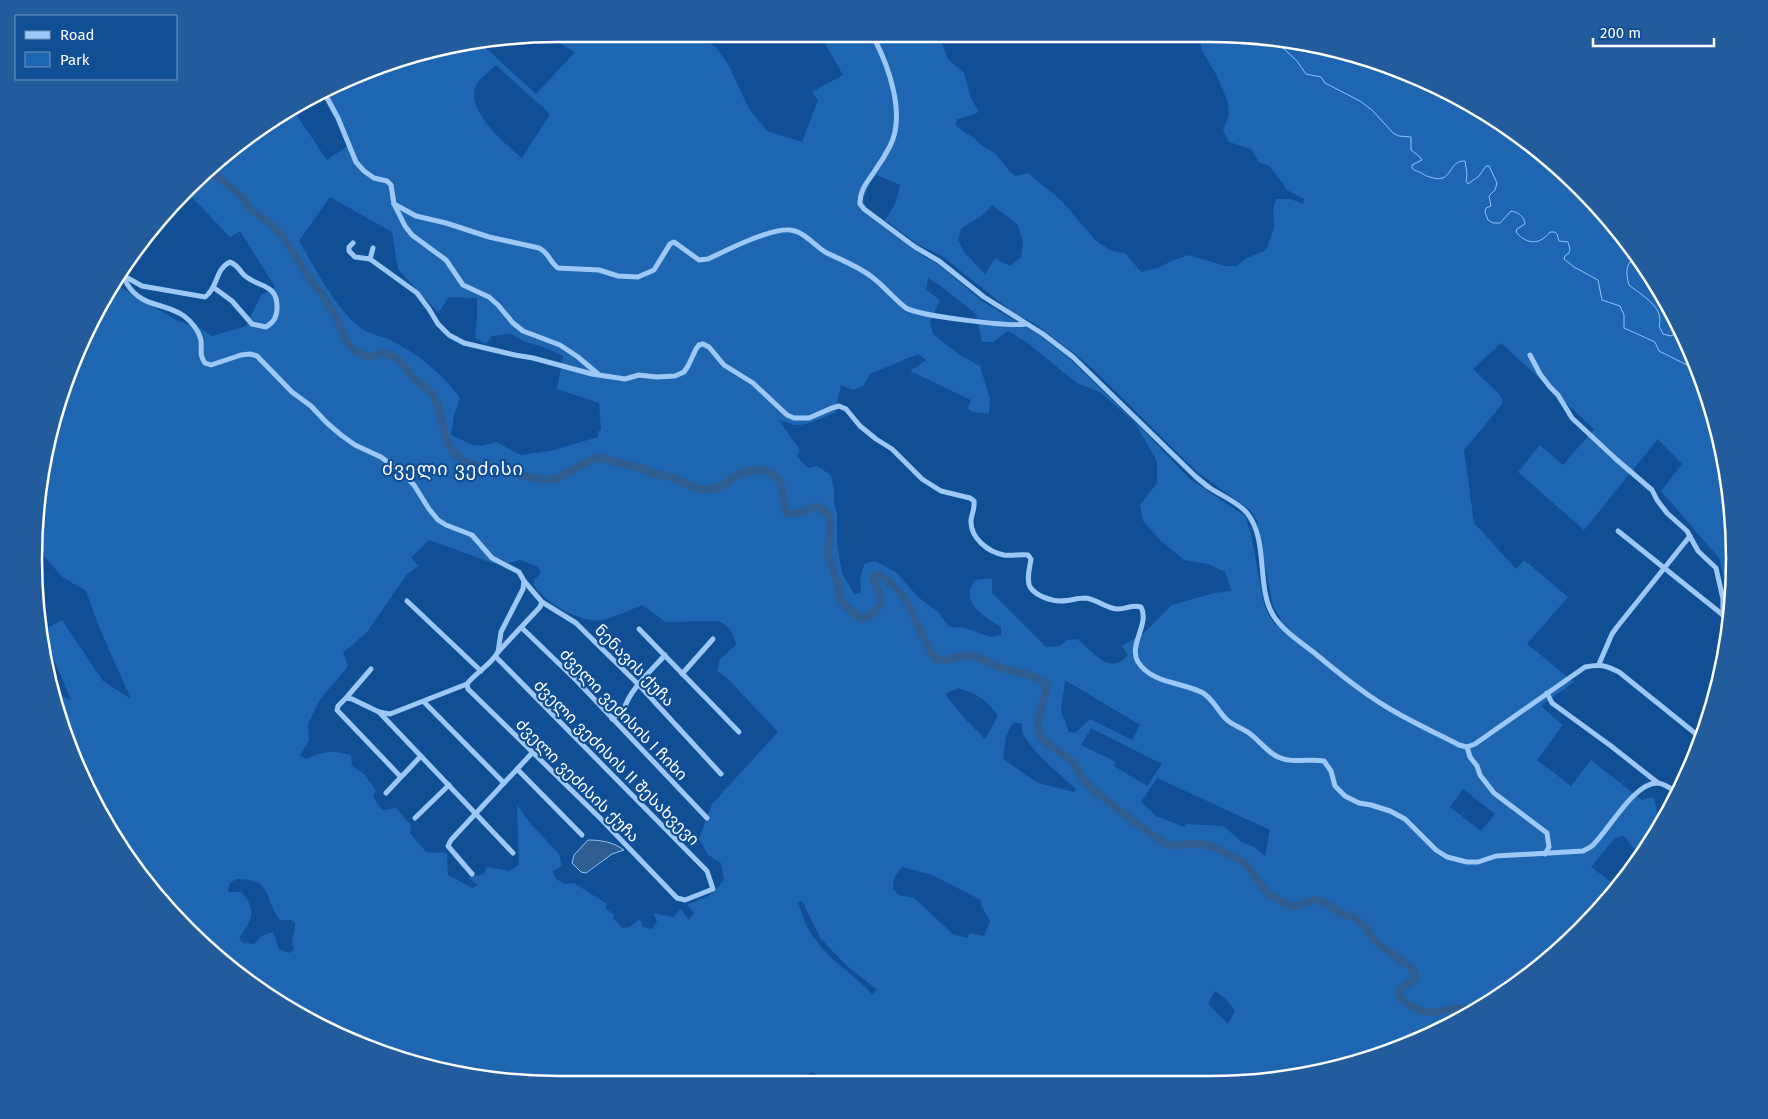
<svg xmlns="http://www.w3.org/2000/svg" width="1768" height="1119" viewBox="0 0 1768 1119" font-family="'Fira Sans','Noto Sans Georgian',sans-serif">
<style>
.green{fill:#1e66b2;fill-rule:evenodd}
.water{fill:#2f5d91;stroke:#8fc3f7}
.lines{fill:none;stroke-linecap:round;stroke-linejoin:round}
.stream{stroke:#8fc3f7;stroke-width:1}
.river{stroke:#2f5d91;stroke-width:8}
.minor{stroke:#9dc7f4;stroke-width:5}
.labels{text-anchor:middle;stroke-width:4.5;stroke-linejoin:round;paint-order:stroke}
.street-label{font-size:16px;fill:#fff;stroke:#104e95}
.neighbourhood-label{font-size:18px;letter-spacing:1px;fill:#fff;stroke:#104e95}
.rim{fill:none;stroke:#fff;stroke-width:2.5}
</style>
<rect width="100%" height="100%" fill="#104e95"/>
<!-- green -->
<path class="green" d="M550,38H702L715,46L728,64L749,109L767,131L802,142L818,100L812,92L843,75L823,40L820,42L818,38H940L948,59L964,73L971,98L979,112L966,117L957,119L956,125L960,129L974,138L981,145L996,154L1010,172L1015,176L1028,173L1063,202L1095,240L1110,250L1126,254L1141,272L1158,268L1173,260L1189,255L1225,266H1236L1247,258L1264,251L1267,248L1274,228L1273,209L1276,199H1291L1303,204L1304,199L1287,190L1282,182L1269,166L1259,162L1251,149L1229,142L1223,130L1229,116L1228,102L1217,76L1203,52L1198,38H1277L1410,74L1529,143L1604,213L1664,297L1706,391L1730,491L1733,586L1727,590L1719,558L1661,491L1682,464L1658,439L1584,530L1518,472L1540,445L1563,465L1594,429L1501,343L1473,369L1500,395L1503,403L1464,450L1474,523L1516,569L1524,560L1568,597L1527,644L1574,682L1541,706L1563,725L1537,760L1571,786L1591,760L1642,800L1654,797L1657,813L1661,812L1666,815L1640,856L1626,838L1622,836L1614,839L1591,867L1618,887L1555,955L1441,1031L1345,1067L1243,1084H1166L1123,1078L1117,1084L827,1082L822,1077L811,1072L807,1075L809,1082L491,1081L359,1045L239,976L164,906L123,852L88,792L52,696L51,692L71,700L48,646L47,628L62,620L103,681L131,699L99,627L86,591L62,577L35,545L44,457L62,390L104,297L113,283L178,321L200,328L212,336L246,326L261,295L275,287L240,231L230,237L187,192L213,164L267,123L293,110L327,160L347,146L336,120L322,96L315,101L314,100L391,62L478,41L536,94L575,52ZM496,65L550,114L522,158C505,143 465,111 476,85C480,78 490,71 496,65ZM877,175L900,185L895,204L885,220L919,245L942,256L1011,311L1035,324L1075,354L1094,370L1197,472L1250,510L1257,521L1272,602L1275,610L1281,619L1275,625L1267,612L1263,600L1251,534L1245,516L1190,479L1144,431L1070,359L1039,335L982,301L939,265L920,254L866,214V206L863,200L870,183ZM330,197L392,232L398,269L438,313L449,297L477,298V319L475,338L486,344L492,336L511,334L525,342L543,347L563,356L557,389L599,403L601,429L598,432V437L550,451L521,455L496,442C472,450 473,444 451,435L454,415L460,398C441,373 419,354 390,340C381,336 369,334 361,328C336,310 315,268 299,241ZM992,205L1018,225L1023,242L1021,257L1010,266L995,258L985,274L965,253L958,240L961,228L980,217ZM928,278L942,287L976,314L982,342H993L1008,331L1026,342L1077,383L1100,392L1135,423L1157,461V483L1140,505L1143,521L1160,540L1184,560L1208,564L1225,572L1232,591L1214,593L1172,605L1145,632L1122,646L1128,655C1109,677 1093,651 1077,639L1067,640L1060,646L1046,647L992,593V578L975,580C974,583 970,588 970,591C967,608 989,619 1001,627V635L991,637L965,628L949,627L938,612L918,597L896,572L875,561L865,563L860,578L861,593L854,594L842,573L837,543V514L834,503V488L831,475L817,466L808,468L797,456L800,450L779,420C784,421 790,424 795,425C807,426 823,417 835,413L841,385L853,390L863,386L870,374L918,354L926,360L910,371L971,400L967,408L973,412L989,414L990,399L980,366L960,355L933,334L930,322L940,300L926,290ZM429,540L495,564L498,558L508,563L521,560L538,567L541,573L535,579L533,584C544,602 581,624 602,620C616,617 630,610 642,605L666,622L717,621C730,625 733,633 736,645L720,659L717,671L726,677L778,732L712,804L699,839L708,855L721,863L724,880L712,894L687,905L694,913L689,920L681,909L673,917L653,913L657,921L652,929L642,927L640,919L629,927L622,928L613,918L615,915L606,909L607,904L574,883L564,884L555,878L553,871L562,866L559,854L530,823L517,805L519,865L509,871L487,867L483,875L468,877L478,885L472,888L448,875L447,853L426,852L410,833L411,825L396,808L382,810L373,797L376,790L365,775L352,766L351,755C332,750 324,751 306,759L300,755L309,741L308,724L319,701L348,666L343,653L367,632L407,574L419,566L411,558ZM1065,680L1140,725L1132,740L1090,719L1075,733L1069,732L1061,711ZM959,688C979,695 985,698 998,716L985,739L964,718L945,694ZM1013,723H1022C1022,724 1022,730 1022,731C1026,746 1063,778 1076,789L1074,792L1038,783L1003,759L1006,736ZM1091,728L1162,764L1147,786L1114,766L1116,762L1081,745ZM1157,778L1270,830L1265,856L1254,847L1242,842L1223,826L1186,824L1184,827L1156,816L1141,802ZM1463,789L1495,814L1481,831L1450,807ZM902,867L932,875L981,900V905L990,921L984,936L970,933L967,938L953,934L914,898L899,895L893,889L894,878ZM236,879C274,879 263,898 280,920H291L295,923V931L292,938L294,950L289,953L279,949L273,932L261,936L254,944L243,943L239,938C252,920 258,910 241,892H228L230,883ZM802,901L821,939L847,966L877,990L872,994C852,973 826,958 810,932C805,924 802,912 798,903ZM1215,991L1226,999L1235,1010L1228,1024L1208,1004Z"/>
<!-- water -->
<path class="water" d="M588,840C601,840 613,842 624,850L612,854L586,873L581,872L572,863L574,855Z"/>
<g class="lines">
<!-- stream -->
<g class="stream">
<path d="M1272,38L1297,61L1306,74L1321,77L1325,83L1360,101L1372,110L1393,133L1399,136L1411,137V150L1419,156L1422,160L1412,165V168C1416,172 1419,171 1423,174C1427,177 1428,176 1433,178C1453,183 1448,160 1465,161L1467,174L1466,181L1468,184L1479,176L1486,166H1489L1497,183L1495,190L1489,196L1491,206L1486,208L1485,212L1488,220L1493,223H1500L1511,211C1518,212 1524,216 1525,224L1517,229L1516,232C1527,245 1540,245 1550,232H1555L1557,234L1559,241L1568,242L1570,249L1569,253L1565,256L1564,259L1574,267L1598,280L1602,300L1620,306L1624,315V328L1655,342L1659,351L1693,368"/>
<path d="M1615,229L1612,234L1617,240L1627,245"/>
<path d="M1637,259L1635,263L1630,262C1625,269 1627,277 1629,285C1641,295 1665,307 1659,326L1663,334L1671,336L1679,331"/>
<path d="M1696,367L1693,368C1696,378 1698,385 1706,391"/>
</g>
<!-- river -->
<path class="river" d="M209,169L243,198L249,208L271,224L282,235L311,281L321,293L336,316L346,341L352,348L358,353L367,356H375L381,353C400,356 403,365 413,378C419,385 428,386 433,395C444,412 440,437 454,453C466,467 487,467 504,471C518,475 543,482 556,479L596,457L645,469L651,474H657L661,476L665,475C681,480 696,492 713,489C721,488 727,482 733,478C746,469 770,465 779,481C784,490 783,502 786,512C799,517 805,510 816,506L826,512L830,521L828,555L838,584L841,601L851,611L862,619C873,615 877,611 882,601L873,577L879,574C884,578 890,582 894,586C914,606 920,636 935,658C945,664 958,654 972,656C982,657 992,664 1001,668C1016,673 1031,673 1045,683L1046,692L1038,721L1039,731L1042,739L1072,761L1083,779L1092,789L1141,827L1168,845L1202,844L1214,847L1237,859L1246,864L1267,893L1291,907L1314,900L1321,901L1346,916L1351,915L1366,927L1373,939L1380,945L1413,969L1415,978L1403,987L1399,994L1400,998C1409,1005 1417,1011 1428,1012C1444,1013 1456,1004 1471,1011"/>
<!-- minor -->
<g class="minor">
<path d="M874,38C889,67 906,115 890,146C886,154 881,162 876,169C869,180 859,190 860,204L864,209L915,247L939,261L984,297L1043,334L1073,357L1195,476C1200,480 1204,484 1210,488C1222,496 1238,502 1247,513C1269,540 1256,587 1273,615C1282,630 1299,641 1312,651C1328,664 1343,677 1360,689C1390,712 1426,728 1459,745L1467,747L1475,744L1585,667C1600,664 1605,665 1619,672L1701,738"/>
<path d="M325,94L338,118L356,162L364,171L374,178L387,181L391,185L394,204L405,226L412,235L446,260L463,285L489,297L498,305L513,323L523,331L560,345L578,357L598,374"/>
<path d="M394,204L416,216L446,223L489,237L539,248C549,253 550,262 558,268L599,270L618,276L638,277L654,270L670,244L674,242L699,260L708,259C727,250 770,228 790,230C803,231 814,245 825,252C841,260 858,266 872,277C884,286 894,299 906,308C920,316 1009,327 1026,324"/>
<path d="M353,243L349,247V251L355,257L370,259"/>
<path d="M373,248L370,259L417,293L429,309L438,324L449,335L464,343L515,355L533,358L592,374L625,379L639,375L656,377L675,376L684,372L688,366L696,349L699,345L703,344L709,347L724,365L753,383L787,415L794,418H809L832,408L839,406L846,409L860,426L876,439L892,449L922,479L941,491L970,498L974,501C975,508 972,513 971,520C970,538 988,552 1004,555C1012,556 1020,554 1028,555L1031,559C1030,567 1026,579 1030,587C1036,596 1051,601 1061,601C1069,601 1077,598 1085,598C1097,599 1107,609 1118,609C1127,609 1133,604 1141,607C1150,624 1128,645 1138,662C1152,684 1183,682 1203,693C1213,699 1218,711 1226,719C1232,725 1242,728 1249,733C1259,740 1267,752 1278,757C1293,764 1309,758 1324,761L1331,771L1335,786L1345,796L1359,803L1371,805L1390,811L1405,819L1436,850L1447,857L1467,862H1478L1496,856L1583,851C1587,849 1591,847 1593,845C1609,830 1634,782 1658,783C1666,784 1673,790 1679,794"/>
<path d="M122,270C123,276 124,279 127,284C142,308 164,302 184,316C191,321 200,332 201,341C202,350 199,355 205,363L211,365L241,355L250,354L257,356L292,392L311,406L327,423L341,435L355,445L381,457L403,474L414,485L429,509L438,520L446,525L472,535L492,558L519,572L524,581L523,589L501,632L498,652"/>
<path d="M124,276L142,286L205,297C218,288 215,269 230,262C239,266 238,269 244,275C258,288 278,283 277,308C277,317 274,322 266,327L252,324L232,301L213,287"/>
<path d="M1530,355L1540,374L1550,387L1558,395L1572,418L1617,460L1652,490L1657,500L1667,513L1687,531L1698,551L1716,568L1723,599V615L1729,619"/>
<path d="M1618,531L1723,615"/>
<path d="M524,581L542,602L576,623L590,637L639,685L721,774"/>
<path d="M407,601L481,671"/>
<path d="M522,628L577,681L707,818"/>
<path d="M639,629L739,732"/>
<path d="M496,657L707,871L713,889L685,900L677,898L601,819L468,689L467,684C476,672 491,665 498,652L540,607L542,602"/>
<path d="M1599,664L1612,634L1617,627L1690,536"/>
<path d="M682,674L713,639"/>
<path d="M1547,693L1552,703L1611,746L1658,783"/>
<path d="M346,698L371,669"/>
<path d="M424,702L504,783"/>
<path d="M379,712L513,853"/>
<path d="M612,719L624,710C628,691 653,669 665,655"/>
<path d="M1467,747L1470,757L1477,766L1480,775L1494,793L1547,833L1549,847L1545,854"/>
<path d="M517,769L582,835"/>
<path d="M400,776L337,710L338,706L346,698L352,699L379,712L390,714L467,684"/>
<path d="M386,793L421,756"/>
<path d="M415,818L449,785"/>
<path d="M472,874L448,846L451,840L533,752"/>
</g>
</g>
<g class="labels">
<!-- street labels -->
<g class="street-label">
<text transform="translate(635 665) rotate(46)" y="6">ნენავის ქუჩა</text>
<text transform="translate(624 714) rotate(46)" y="6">ძველი ვეძისის I ჩიხი</text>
<text transform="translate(617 762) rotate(45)" y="6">ძველი ვეძისის II შესახვევი</text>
<text transform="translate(578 780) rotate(45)" y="6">ძველი ვეძისის ქუჩა</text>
</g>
<!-- neighbourhood labels -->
<g class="neighbourhood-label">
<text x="453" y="475">ძველი ვეძისი</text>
</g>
</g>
<!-- crop -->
<path d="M0 0H1768V1119H0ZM559 42H1209A517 517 0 0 1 1726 559V559A517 517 0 0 1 1209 1076H559A517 517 0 0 1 42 559V559A517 517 0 0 1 559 42Z" fill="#235c9d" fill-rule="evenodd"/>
<path class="rim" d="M559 42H1209A517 517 0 0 1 1726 559V559A517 517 0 0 1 1209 1076H559A517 517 0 0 1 42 559V559A517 517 0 0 1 559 42Z"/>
<!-- legend -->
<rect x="15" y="15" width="162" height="65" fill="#104e95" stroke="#7095bf"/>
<rect x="25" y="31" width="25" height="8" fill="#9dc7f4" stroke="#7095bf"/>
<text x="60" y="40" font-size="15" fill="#ffffff">Road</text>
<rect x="25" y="52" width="25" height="15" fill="#1e66b2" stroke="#7095bf"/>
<text x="60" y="65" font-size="15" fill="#ffffff">Park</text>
<!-- scale -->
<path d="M1593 38v8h121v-8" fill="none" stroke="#ffffff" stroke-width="2.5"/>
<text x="1600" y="38" font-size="15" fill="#ffffff" stroke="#104e95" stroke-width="4" paint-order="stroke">200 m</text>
</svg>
